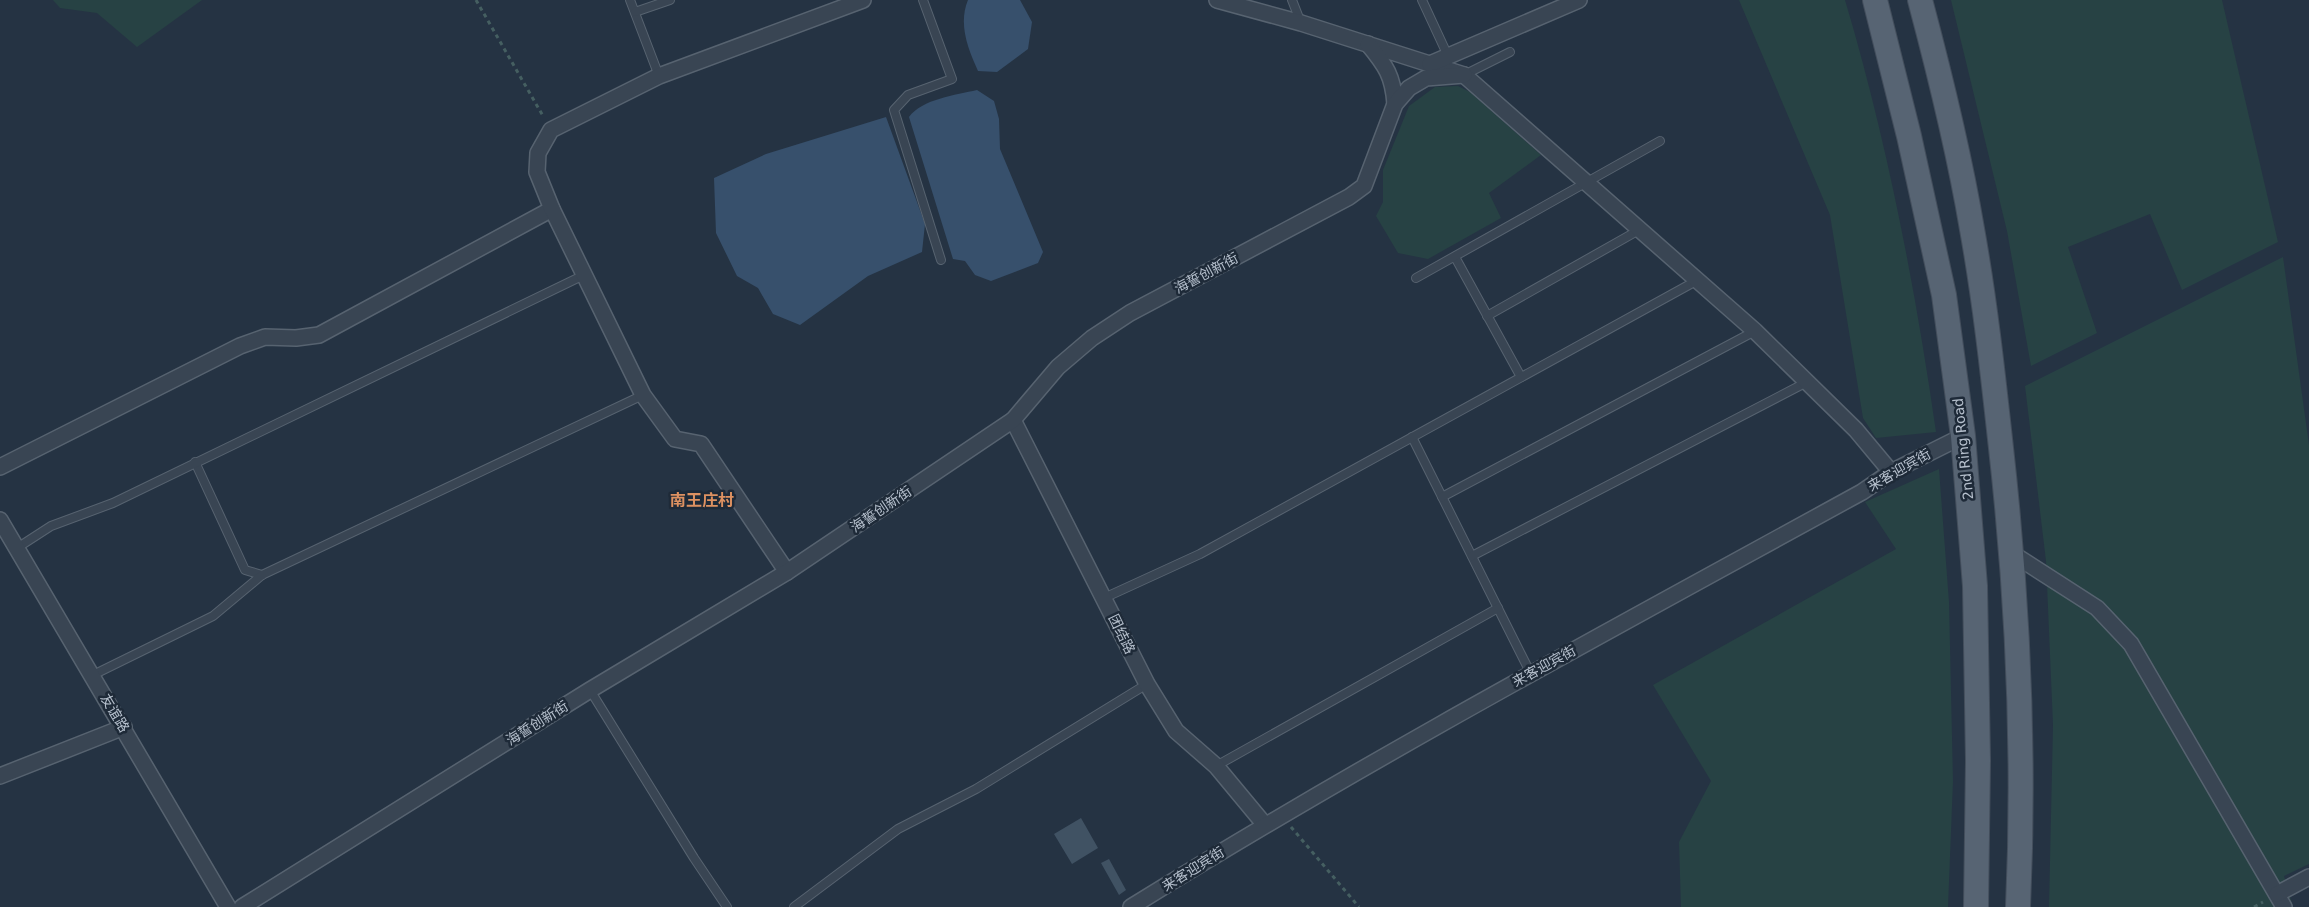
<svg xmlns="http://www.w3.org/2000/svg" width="2309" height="907" viewBox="0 0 2309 907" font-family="'DejaVu Sans','Noto Sans SC',sans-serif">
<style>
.green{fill:#274244}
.water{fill:#37506c}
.building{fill:#405263}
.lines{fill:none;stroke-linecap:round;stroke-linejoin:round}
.service-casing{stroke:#576370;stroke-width:10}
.minor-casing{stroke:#576370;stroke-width:18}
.primary-casing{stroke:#434e5c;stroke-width:26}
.path{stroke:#455f61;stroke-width:3;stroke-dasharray:4 4;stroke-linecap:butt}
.service{stroke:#394553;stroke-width:8}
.minor{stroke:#394553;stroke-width:15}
.primary{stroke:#576473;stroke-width:24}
.labels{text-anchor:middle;stroke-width:5;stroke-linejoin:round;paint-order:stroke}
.street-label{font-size:14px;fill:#b6c0cd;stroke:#1e2a38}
.quarter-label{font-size:16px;font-weight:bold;fill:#dd9161;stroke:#1e2a38}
</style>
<rect width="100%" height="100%" fill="#253343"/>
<!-- green -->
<g class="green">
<path d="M53,0H202L137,47L97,13L60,8Z"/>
<path d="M1739,0H1845C1887,141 1915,286 1936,432L1876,438L1863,418L1830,215Z"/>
<path d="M1951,0H2222L2278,242L2182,290L2150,214L2068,247L2097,333L2031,366L2007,231Z"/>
<path d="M1458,86L1470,92L1541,155L1489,193L1501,218L1428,259L1398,253L1376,216L1383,202V170L1409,106L1435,87Z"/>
<path d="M2283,257L2309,445V864L2284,876L2293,907H2049L2053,725L2046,561L2025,386Z"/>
<path d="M1939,469L1949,602L1953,781L1948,907H1681L1679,842L1711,781L1653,685L1896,549L1865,502Z"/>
</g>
<!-- water -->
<g class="water">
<path d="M968,0H1020L1032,22L1028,49L997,72L978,71C968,49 958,24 968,0Z"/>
<path d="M977,90L994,101L999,119L1000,149L1043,252L1038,263L991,281L975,275L965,261L953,259L909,117C922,99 956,95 977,90Z"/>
<path d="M886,117L925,224L922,252L868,276L800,325L773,314L758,288L737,276L716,233L714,178L766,154Z"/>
</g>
<!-- building -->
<g class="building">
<path d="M1081,818L1098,848L1072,864L1054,834Z"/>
<path d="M1109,859L1126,890L1119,895L1101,863Z"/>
</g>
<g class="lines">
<!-- service casing -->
<g class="service-casing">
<g id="service">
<path d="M630,0L659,76"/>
<path d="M923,0L952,79L908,95L894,110L941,260"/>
<path d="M1292,0L1301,23"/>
<path d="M1422,0L1448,56"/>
<path d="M635,12L670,0"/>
<path d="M1464,75L1510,52"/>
<path d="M1455,257L1521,377"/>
<path d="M1416,278L1660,141"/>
<path d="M1487,316L1639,230"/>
<path d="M1412,437L1531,674"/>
<path d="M195,462L245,570L262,575"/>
<path d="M1442,497L1755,331"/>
<path d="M17,548L51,526L113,503L584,275"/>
<path d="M1472,556L1807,382"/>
<path d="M1104,598L1200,554L1696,281"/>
<path d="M93,675L213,616L262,575L643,395"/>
<path d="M590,690L694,858L727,907"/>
<path d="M1216,766L1498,608"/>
<path d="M794,907L898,829L976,789L1147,684"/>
</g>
</g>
<!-- minor casing -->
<g class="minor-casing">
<g id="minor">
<path d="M1217,0L1301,23L1464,75L1755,331L1856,430L1891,472"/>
<path d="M1368,44C1386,66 1393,76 1395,104"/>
<path d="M1430,64L1579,0"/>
<path d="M1013,420L1147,684L1176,731L1216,766L1265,825"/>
<path d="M0,467L240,346L265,337L296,338L319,335L552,209"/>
<path d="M0,520L228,907"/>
<path d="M2013,554L2097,608L2131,644L2284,907"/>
<path d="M787,572L701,444L675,439L643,395L552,209L537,172L538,153L551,130L659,76L863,0"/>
<path d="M0,776L124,727"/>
<path d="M2277,894L2309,877"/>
<path d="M242,907L590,690L787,572L1013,420L1058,367L1092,338L1130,313L1349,197L1364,186L1395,104L1409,88L1426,78L1464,75"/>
<path d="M1131,907C1369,759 1616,627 1862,492L1891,472L1963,436"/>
</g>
</g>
<!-- primary casing -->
<g class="primary-casing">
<g id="primary">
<path d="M1875,0L1909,136L1944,295L1963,436L1975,586L1978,761L1976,907"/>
<path d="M1920,0C1940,75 1959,152 1972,229C1985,301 1993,375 2001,448C2018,600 2025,754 2018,907"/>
</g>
</g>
<!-- path -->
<g class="path">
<path d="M476,0L543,116"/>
<path d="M1291,827L1359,907"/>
<path d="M2254,907L2263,902"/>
</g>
<!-- service -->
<use href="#service" class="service"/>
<!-- minor -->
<use href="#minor" class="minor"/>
<!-- primary -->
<use href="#primary" class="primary"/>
</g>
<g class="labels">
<!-- street labels -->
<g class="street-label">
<text transform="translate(1206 273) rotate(-28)" y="5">海誓创新街</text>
<text transform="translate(1963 449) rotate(-96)" y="5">2nd Ring Road</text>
<text transform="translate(1899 470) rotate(-30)" y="5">来客迎宾街</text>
<text transform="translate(881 509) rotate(-34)" y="5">海誓创新街</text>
<text transform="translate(1122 634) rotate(64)" y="5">团结路</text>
<text transform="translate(1544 666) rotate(-29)" y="5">来客迎宾街</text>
<text transform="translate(115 713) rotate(59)" y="5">友谊路</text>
<text transform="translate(537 723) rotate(-32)" y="5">海誓创新街</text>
<text transform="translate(1193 869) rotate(-32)" y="5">来客迎宾街</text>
</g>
<!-- quarter labels -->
<g class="quarter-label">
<text x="702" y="506">南王庄村</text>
</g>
</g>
</svg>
